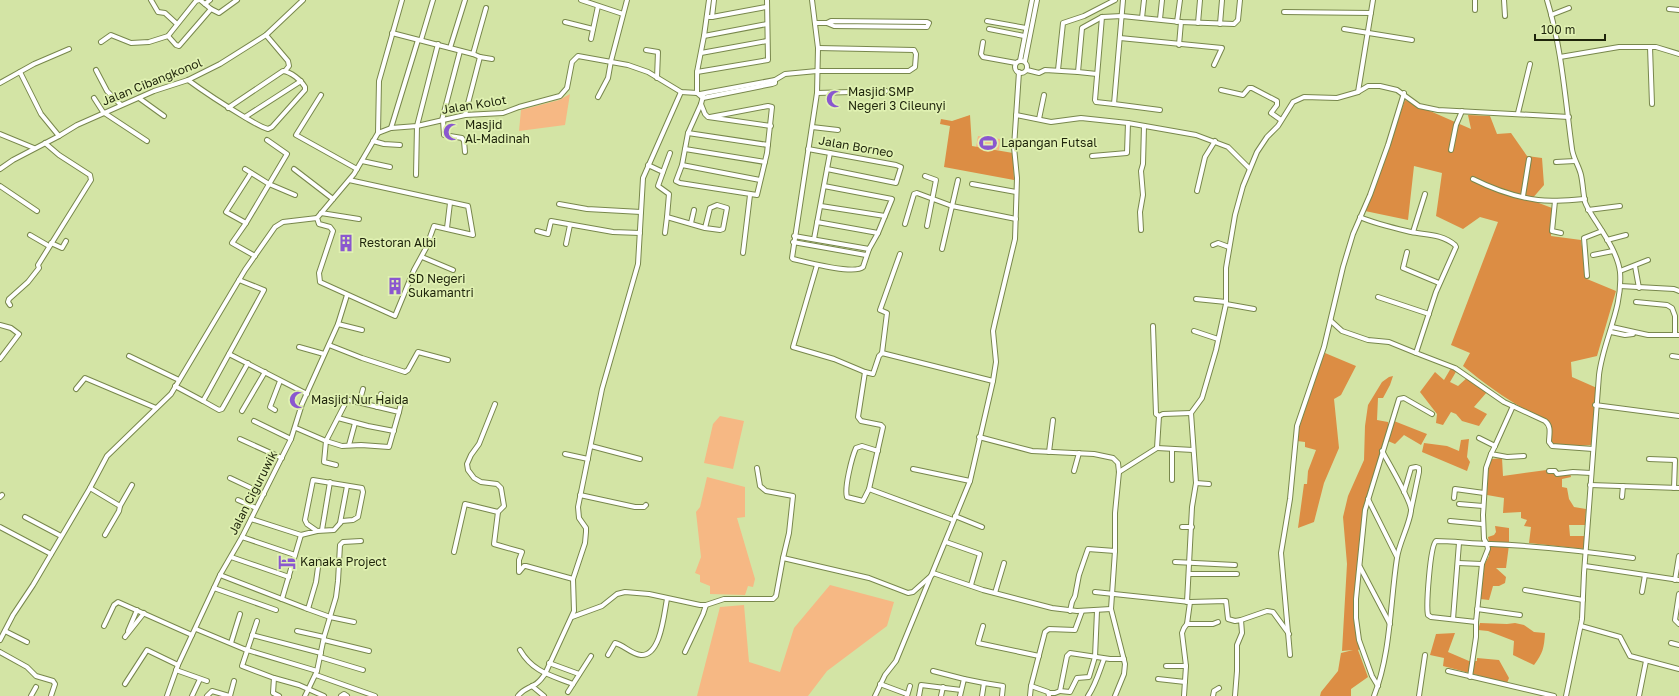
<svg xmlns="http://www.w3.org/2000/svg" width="1679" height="696" viewBox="0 0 1679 696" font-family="'Golos Text',sans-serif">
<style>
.green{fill:#f6b884}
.forest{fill:#dc8d44}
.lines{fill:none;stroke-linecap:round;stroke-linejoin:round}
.minor-casing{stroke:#78874c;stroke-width:6}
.minor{stroke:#fff;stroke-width:4}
.labels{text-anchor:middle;stroke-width:3.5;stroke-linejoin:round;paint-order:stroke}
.street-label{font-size:12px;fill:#1e240b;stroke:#e0f1b2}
.poi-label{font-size:12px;fill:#1e240b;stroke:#e0f1b2;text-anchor:start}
</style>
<rect width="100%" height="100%" fill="#d3e4a5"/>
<!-- green -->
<g class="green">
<path d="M570,94L565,125L519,131L521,110L559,100Z"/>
<path d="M978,136L1000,139L999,150L976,147Z"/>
<path d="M720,416L744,421L733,469L704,463L713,424Z"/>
<path d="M707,477L745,487V517L737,518L755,579L753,587L748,586L745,595L710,594V586L700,582V575L695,573L701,557L696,512L700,507Z"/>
<path d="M830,585L894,602L887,626L827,671L808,696H697L720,607L744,605L749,662L780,672L794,628Z"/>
</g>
<!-- forest -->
<g class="forest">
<path d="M1405,100L1471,129L1468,115L1490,116L1497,134L1511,133L1527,156L1542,158L1544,185L1531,200L1552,208L1551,236L1581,240L1587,279L1616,291L1597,356L1571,362L1572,377L1597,388L1593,445L1555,447L1549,442L1550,431L1545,420C1514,405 1490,388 1463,366L1470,353L1451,345L1498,222L1480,217L1463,229L1436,216L1442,173L1414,166L1408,220L1365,211Z"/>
<path d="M970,115L972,146L1013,153L1014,180L944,167L950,126L940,124L941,119L952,121Z"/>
<path d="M1325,353L1356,366L1341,395L1334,399L1339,448L1324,483L1314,522L1298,528L1304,484H1307L1308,471L1316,450L1305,447V442L1297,441L1298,421Z"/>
<path d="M1451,368L1457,370L1450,382L1458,386L1468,377L1487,392L1474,407L1487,414L1479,426L1462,421L1456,414L1451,412L1443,425L1436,423L1437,414L1420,392L1435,372L1444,380Z"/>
<path d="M1393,376L1390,385L1383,398H1378L1377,420L1388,422L1389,430L1364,520L1357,583V632L1356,634L1360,649L1358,650L1368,677L1351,689V696H1320L1321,692L1338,671L1341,653L1353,650L1342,651L1347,564L1343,517L1348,496L1364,460L1365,426L1368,405L1382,382L1389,377Z"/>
<path d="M1394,421L1427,434L1421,445L1404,435L1395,444L1388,441Z"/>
<path d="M1469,439L1467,457L1470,462L1467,471L1422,452L1424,443L1447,446L1459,451L1461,440Z"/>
<path d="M1502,458L1503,476L1554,469L1557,475L1570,473L1571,477L1562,479V487L1567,488L1569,499L1574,507L1586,509L1585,525H1569L1570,536H1585L1584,549L1529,543L1531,527L1524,526L1527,520L1521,518V512L1503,513L1504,498L1487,495L1488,468L1492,459Z"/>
<path d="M1495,526L1509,528V542H1489L1488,537L1494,535L1496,532Z"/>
<path d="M1509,545L1506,568H1496L1506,577L1505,583L1499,586H1493L1489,600L1480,599L1484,565L1489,556V547Z"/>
<path d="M1480,623L1507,624L1515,623L1524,625L1534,632L1545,633C1544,648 1543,653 1534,665L1513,655L1514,641L1488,631L1478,630Z"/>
<path d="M1455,633L1448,652L1469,661H1477V658L1499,660L1509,678L1507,683L1443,666L1444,658L1430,655L1436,634Z"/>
</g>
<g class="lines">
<!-- minor casing -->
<g class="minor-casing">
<g id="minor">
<path d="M151,0L158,12L165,13L177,24"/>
<path d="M200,0L211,9L219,13L237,0"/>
<path d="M581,0L623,14"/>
<path d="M812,0L818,48L817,93L886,91"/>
<path d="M1123,0L1114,104L1160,110"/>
<path d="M1504,0L1505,16"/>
<path d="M1547,0C1562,49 1565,98 1572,149C1573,158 1579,166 1581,175C1583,184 1583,193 1585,202C1588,210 1592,215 1597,223C1606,237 1618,255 1620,272C1623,309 1603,340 1599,375L1584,573L1582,619L1566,696"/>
<path d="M205,4L210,0"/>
<path d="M1669,9L1679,10"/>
<path d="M1475,10V0"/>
<path d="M1284,12L1371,13"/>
<path d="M1551,15L1569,8"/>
<path d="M709,17H712L714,0"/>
<path d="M712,17L766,7"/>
<path d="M1142,18L1144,0"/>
<path d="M1160,19L1162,0"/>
<path d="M987,21L1026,28"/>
<path d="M565,22L593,29"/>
<path d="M1177,22L1180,0"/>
<path d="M815,23H827L834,26L927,27L929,23L927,22L831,21L827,23"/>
<path d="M1198,23L1200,0"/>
<path d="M1220,24L1222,0"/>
<path d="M989,29L1024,36"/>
<path d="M1344,29L1412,40"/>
<path d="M392,33L473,54L480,57L492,59"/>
<path d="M266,35L288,61L289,66L285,71"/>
<path d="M168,36L176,45L179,46L211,9"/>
<path d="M704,36L767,24"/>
<path d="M1120,38L1222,48L1214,65"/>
<path d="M591,39L598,6"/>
<path d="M421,40L433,0"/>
<path d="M101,42L111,35L131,43L149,42L168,36L196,1L199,0"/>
<path d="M983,42L981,54L983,57L1016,63"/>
<path d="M1179,45L1181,22"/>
<path d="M1650,47L1652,104"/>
<path d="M450,48L465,0"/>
<path d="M646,50L658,52L657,78"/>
<path d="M701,53L767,41"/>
<path d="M473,54L486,8"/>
<path d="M1560,57L1619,47H1656L1679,54"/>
<circle cx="1021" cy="67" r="6"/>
<path d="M1020,61L1032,0"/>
<path d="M1025,61L1037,0"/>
<path d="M96,70L107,91L121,105"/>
<path d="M1027,70L1039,73L1045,70L1078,72"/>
<path d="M1058,70L1063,23L1084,16L1115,0"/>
<path d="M20,72L41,114L59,136"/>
<path d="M697,72L768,60L767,0"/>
<path d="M1097,74L1078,72L1082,28L1102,17"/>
<path d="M188,80C207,94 226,106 246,118C253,122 261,127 268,129L272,127L305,90V87C301,80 291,72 283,71L228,108"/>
<path d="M0,83L34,64L69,49"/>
<path d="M1221,90L1243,95L1249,88H1252L1277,101V105L1271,113L1281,120"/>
<path d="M1358,92L1373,0"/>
<path d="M697,93V72L704,36L709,0"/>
<path d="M817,93L792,258L793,259C806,262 854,275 863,267L869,249"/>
<path d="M700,94L775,80L785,74L817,71H909L915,67L916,54L914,50L818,48"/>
<path d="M321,95L296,135L357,169"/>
<path d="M703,96L701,104L688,133L682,165L676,181L680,183L757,195L767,153L772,107L768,106L710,117"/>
<path d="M598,97L608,78L611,61L627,0"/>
<path d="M94,98L103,112L147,141"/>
<path d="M139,98L164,116"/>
<path d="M701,104L705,114L708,117L771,126"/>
<path d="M1114,104L1096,102L1095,100L1102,17L1122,16L1181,22L1234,24L1238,20L1240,0"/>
<path d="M1518,113L1530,64"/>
<path d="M465,115L480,57"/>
<path d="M1016,115L1051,122L1081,118L1128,123L1196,135L1228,147L1249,168"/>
<path d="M245,117L301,81"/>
<path d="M1039,119L1044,95"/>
<path d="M442,120L460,51"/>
<path d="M443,120L444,135L462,138L464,141L465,152"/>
<path d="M812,127L838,130"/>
<path d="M391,128L418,40"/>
<path d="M378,133L391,128L417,126L465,115L503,113L519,107L560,96L567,88L572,62L578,56L628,65L648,72L681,92L697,93L703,98L772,84L775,83V80"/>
<path d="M688,133L768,145"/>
<path d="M0,134L34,148"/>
<path d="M373,141L384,144L400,145"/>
<path d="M685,149L765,162"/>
<path d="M808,149L896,165L901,167L896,183L827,169"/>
<path d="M1451,150L1456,125L1462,111"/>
<path d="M1092,156L1127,153L1128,123"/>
<path d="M362,161L390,167"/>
<path d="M1556,162L1575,161"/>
<path d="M648,165L663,172L658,186L669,194L667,217L705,228L710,208L717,205L727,208L723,229L720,230L705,228"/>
<path d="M682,165L760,180"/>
<path d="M0,169L13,160L59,136L77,125L154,91L188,80L220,64L266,35L303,0"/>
<path d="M245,169L269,184L295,195"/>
<path d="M294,169L333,199"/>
<path d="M663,172L670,153"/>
<path d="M416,175L417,126L438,44"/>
<path d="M925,176L936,180L927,226"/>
<path d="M1473,179C1493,189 1516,197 1538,200C1554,202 1569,200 1585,199"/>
<path d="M349,180L468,206L473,235L434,226L426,248L414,270L395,316L320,282L319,273L333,231L330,227L319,224L317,218L354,174L378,133L379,81L402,0"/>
<path d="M972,184L1016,192"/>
<path d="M0,186L37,211"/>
<path d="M1197,191L1205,157L1215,141"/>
<path d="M1523,196L1529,159"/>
<path d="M1555,201L1552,231L1561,233"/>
<path d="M559,204L587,209L641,212"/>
<path d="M821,206L885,216"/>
<path d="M1588,210L1620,206"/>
<path d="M321,213L359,219"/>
<path d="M1360,217C1376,224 1394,228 1411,232C1427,235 1442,234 1455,245L1456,247L1436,292L1416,353L1455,368L1504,402L1545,421C1552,426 1549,435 1549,442L1552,446L1593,449"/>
<path d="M817,222L878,233L892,199L824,186"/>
<path d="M246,223L226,212L251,173"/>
<path d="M691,223L694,210"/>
<path d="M905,224L914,194L917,193L952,206L958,180"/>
<path d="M447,228L450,203"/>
<path d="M1141,230L1140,212L1143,195L1141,171L1143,164L1144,126"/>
<path d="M537,231L548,234L551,221L613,232L640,233"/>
<path d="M1413,232L1425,194"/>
<path d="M665,233L667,217"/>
<path d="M30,235L49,246"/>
<path d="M794,236L869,249L878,233"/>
<path d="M814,239L830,153"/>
<path d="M1607,240L1626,235"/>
<path d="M793,242L866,255"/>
<path d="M51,243L62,248L66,241"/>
<path d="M566,244L570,225"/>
<path d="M1213,245L1218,243L1229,247"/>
<path d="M942,249L952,206L1016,219"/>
<path d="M1407,252L1403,268L1439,283"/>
<path d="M743,253L750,195"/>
<path d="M1593,255L1613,251"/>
<path d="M255,256L232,243L246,223L287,154L267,140"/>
<path d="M422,257L453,270"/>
<path d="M817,265L793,347L834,359L865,372"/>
<path d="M1635,266L1639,288"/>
<path d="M1620,271L1648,260"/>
<path d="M1587,276L1584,238L1602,231"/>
<path d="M1620,286L1674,289L1679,291"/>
<path d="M1378,297L1429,314"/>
<path d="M1196,299L1226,302"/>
<path d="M1636,302L1667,305L1672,308L1675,316V335"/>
<path d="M1226,304L1254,309"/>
<path d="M10,305L8,302L9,299L28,282L39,268L38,265L91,180L90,175L59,155L45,143"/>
<path d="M1331,321L1342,331L1368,340L1389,342L1416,353"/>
<path d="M338,324L362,330"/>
<path d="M0,325L11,328L19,334L0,359"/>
<path d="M1153,326L1156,414L1159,416"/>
<path d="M1612,327L1648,335H1679"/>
<path d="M1194,331L1218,339"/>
<path d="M1611,332L1625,335L1633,334"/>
<path d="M329,345L362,358L405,372L408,370L418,352L448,360"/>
<path d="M299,347L324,354"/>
<path d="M882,353L887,313L880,310L900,254"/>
<path d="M229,354L307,394"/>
<path d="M129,356L179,380"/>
<path d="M1672,356L1679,357"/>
<path d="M175,386L203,401L207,394L264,290L239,280"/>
<path d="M76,389L85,378L156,408"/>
<path d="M203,401L219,410L222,409L248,363"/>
<path d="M359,403L363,389"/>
<path d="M495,404L479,444L471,455L467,464L468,470L474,478L481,482L497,484L501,488L504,506L498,512L494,544L522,552L519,560V572L524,566H526L573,579"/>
<path d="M1595,405L1679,416"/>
<path d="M377,407L381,394"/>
<path d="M275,410L270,407L280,381"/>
<path d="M242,411L265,372"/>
<path d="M399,412L401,403"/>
<path d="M338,418L368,426L394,431"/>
<path d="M254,421L291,439"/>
<path d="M296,428L326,441L346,402L349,400L399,412L389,447L361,445L342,446L326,441L324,462L336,465"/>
<path d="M979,437L1032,451L1094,454L1113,458L1118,463L1119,472L1115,513V551L1111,609L1125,664L1124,674L1115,696"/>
<path d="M1479,438L1495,446L1513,406"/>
<path d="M240,439L282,458"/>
<path d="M349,445L355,423"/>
<path d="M591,446L640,459"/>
<path d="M1495,446L1491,454L1507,457L1524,456"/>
<path d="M1157,448L1193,450"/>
<path d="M1172,449V480"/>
<path d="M878,451L862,446L856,448C852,457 844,488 847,497L863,501L869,489L953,520"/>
<path d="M1049,452L1053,420"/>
<path d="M565,454L588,459"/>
<path d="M1491,454L1486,468L1483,515L1484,539L1487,544L1488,549L1482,564L1476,622L1431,617L1428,615C1426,606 1430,546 1436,541C1454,541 1473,544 1491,544C1538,546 1585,551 1633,558"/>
<path d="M1649,459L1675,460L1674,488"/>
<path d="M757,468L760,486L766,491L793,496L789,533L783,558"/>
<path d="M913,469L970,481"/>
<path d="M1074,471L1079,453"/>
<path d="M1549,471H1555L1557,474L1573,472L1591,473"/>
<path d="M1119,472L1157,448L1159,416L1163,414L1191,413"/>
<path d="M230,478L264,494"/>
<path d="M1196,483L1209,484"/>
<path d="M1590,485L1679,488"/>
<path d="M90,488L120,506L119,511L105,535"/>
<path d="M869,489L883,427L881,425L861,421L858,417L865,372L873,374L879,356L882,353L993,381"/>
<path d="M1404,492L1411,468L1416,467L1419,468V472L1411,510"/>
<path d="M580,495L635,507H644L646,505"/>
<path d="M0,497L2,495"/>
<path d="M1622,497L1623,486"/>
<path d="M1454,498L1455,489L1484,493"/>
<path d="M1368,499L1397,557"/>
<path d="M238,500L256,508"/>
<path d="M1459,504L1483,506"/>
<path d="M120,506L132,485"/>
<path d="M955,516L982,527"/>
<path d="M25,517L61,536"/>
<path d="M251,519L301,535L317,531L334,530L342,521L353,520L358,517L363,492L362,488L313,480L305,520L307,524L317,531"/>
<path d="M1450,521L1482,524"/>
<path d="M340,523L347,486"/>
<path d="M0,527L51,554"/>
<path d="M1182,527H1192"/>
<path d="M322,530L330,482"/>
<path d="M242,537L295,555"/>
<path d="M946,542L980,554L971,585"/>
<path d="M454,552L465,504L498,512"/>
<path d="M231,557L289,577"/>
<path d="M1175,562L1235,565"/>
<path d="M1458,563L1482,564"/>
<path d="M1585,566L1679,580"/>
<path d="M1360,567L1390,624"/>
<path d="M933,573L983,590L1052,608L1077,611L1111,609"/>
<path d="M1189,574H1237"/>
<path d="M220,575L305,608L330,617L354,622"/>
<path d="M1675,580L1679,556"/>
<path d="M214,588L276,610"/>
<path d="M1525,590L1583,600"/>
<path d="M1095,592L1190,602L1226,601L1228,619L1235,621L1241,620L1242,633L1237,645V671L1235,696"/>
<path d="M1642,592L1645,575"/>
<path d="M995,593L1004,563"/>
<path d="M1679,594L1675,620L1679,624"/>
<path d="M282,599L301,535"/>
<path d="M1187,602L1192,507L1196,483L1191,413L1202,398L1216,350L1226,304V268L1235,215L1243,186L1257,152L1267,137L1278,126L1293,102L1304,97L1337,98L1358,92L1368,86H1380L1397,90L1419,106L1438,110L1569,117"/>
<path d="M308,609L316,582L319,560"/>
<path d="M1477,609L1520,615"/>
<path d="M1070,611L1072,602L1075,596L1079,575L1088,549L1115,551"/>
<path d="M572,617L602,606L617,594L625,592L649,594L700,605H706L724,599H773L776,596L783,558L869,578L908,593L913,592L932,575"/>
<path d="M1453,619L1459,543"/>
<path d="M1241,620L1267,611L1273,612L1289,634"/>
<path d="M257,621L242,666L274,678L273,693L279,696"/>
<path d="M1187,624H1213L1218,622"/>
<path d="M104,626L114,605L118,602L192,635"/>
<path d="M983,626L978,643L1039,656"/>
<path d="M1581,626L1620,637L1630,656L1679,669"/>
<path d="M196,629L244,649L317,671"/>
<path d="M5,631L27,642"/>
<path d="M128,631L137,610"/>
<path d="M297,631L324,637"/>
<path d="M252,635L321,653"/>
<path d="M125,637L144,613"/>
<path d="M0,640L13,615L33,585L90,488L107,456L171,394L245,270L275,227L283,222L317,218"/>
<path d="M324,640L369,651"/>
<path d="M231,643L240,614"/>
<path d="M1671,643L1679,645"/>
<path d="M520,650C533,672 550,675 573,684"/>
<path d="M0,652L27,667L36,676L53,681L55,684L51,696"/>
<path d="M685,652L703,614L706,605"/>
<path d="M608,655L615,643C624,645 631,654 641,655C661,656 664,613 667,599"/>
<path d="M1290,655L1281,553L1290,499L1297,426L1324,347L1343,267L1353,234L1370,195L1388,145L1404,93"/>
<path d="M320,657L363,670"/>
<path d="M549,663L579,674"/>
<path d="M1166,666H1186"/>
<path d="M176,670L207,681"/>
<path d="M933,671L964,679"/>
<path d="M1448,671L1554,696"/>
<path d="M316,675L375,696"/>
<path d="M1470,677L1476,637V622"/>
<path d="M274,678L299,685L324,696"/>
<path d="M1158,679L1185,682"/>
<path d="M125,684L147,650L178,665"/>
<path d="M880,684L907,694"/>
<path d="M532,686L544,696"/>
<path d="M1378,686L1372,676L1359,640L1356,618V599L1365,510L1399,399L1404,398L1432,414"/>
<path d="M1060,691L1070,692L1077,678L1089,677L1095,657L1097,611"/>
<path d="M568,692L591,656"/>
<path d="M1049,693H1055L1060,691L1067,656L1070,653L1110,659H1124"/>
<path d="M31,696L36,687"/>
<path d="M167,696L178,665L220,575L242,537L291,439L302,404L338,324L347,295"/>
<path d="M192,696L200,679"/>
<path d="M207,696L212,691L229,696"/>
<path d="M230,696L234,681"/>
<path d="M305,696L317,671L324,637L336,597L338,581L340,545L343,542L361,541"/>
<path d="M341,696L344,694L347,696"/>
<path d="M518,696C523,689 527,689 534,685C539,683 542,678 545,674L574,611L573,579L585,543L586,532V528L579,518L578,507L602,389L638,264L643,178L681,92"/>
<path d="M875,696L885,675L896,661L970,481L993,381L996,362L993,331L995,322L1015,239L1017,178L1014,147L1019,72"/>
<path d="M907,696L910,686"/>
<path d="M919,696L921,685L961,690"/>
<path d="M941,696L943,687"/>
<path d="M960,696L964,679L984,683"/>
<path d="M982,696L984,683L1003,686L1002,696"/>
<path d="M1030,696L1031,686"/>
<path d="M1049,696L1048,692L1031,686L1045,632L1049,629L1075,630L1082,611"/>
<path d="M1088,696C1096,684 1099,672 1104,659"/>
<path d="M1184,696L1186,666L1182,633L1184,628L1187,624L1190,602"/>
<path d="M1213,696L1214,691L1219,688"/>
<path d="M1374,696C1391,653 1390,603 1397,558C1399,543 1409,526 1411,511C1412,502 1388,462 1382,451"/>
<path d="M1419,696L1425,655"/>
<path d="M1639,696L1646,661"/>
</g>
</g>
<!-- minor -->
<use href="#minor" class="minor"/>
</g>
<!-- icons -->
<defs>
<g id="mosque-bare" transform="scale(1.38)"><path d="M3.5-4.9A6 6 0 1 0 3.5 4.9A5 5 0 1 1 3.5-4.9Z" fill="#8a57cf" stroke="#e0f1b2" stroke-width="2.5" paint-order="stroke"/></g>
<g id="stadium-bare" transform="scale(1.38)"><path d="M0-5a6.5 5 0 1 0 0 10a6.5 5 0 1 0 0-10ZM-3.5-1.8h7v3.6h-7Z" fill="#8a57cf" stroke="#e0f1b2" stroke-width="2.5" paint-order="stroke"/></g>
<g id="building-bare" transform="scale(1.38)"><path d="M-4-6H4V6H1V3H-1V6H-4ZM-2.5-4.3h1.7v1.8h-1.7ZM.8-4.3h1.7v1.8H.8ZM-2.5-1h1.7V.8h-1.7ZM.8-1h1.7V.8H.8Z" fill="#8a57cf" stroke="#e0f1b2" stroke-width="2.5" paint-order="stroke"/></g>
<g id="hotel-bare" transform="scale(1.38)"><path d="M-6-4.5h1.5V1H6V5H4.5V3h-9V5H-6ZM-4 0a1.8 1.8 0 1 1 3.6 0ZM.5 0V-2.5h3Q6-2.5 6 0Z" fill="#8a57cf" stroke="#e0f1b2" stroke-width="2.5" paint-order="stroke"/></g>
</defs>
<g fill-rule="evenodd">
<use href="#mosque-bare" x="835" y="99"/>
<use href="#mosque-bare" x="452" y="132"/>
<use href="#stadium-bare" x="988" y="143"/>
<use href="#building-bare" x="346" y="243"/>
<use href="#building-bare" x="395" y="286"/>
<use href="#mosque-bare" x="298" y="400"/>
<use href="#hotel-bare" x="287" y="562"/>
</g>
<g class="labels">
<!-- street labels -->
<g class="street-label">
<text transform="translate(152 82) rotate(-22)" y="4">Jalan Cibangkonol</text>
<text transform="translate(474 105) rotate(-9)" y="4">Jalan Kolot</text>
<text transform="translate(856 147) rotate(10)" y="4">Jalan Borneo</text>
<text transform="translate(253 493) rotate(-63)" y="4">Jalan Ciguruwik</text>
</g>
<!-- poi labels -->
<g class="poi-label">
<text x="848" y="96">Masjid SMP<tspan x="848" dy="14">Negeri 3 Cileunyi</tspan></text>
<text x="465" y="129">Masjid<tspan x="465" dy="14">Al-Madinah</tspan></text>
<text x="1001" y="147">Lapangan Futsal</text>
<text x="359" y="247">Restoran Albi</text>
<text x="408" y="283">SD Negeri<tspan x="408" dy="14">Sukamantri</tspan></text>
<text x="311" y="404">Masjid Nur Haida</text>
<text x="300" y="566">Kanaka Project</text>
</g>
</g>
<!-- scale -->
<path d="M1535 34v6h70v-6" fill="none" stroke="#1e240b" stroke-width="2"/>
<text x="1541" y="34" font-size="12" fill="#1e240b" stroke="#e0f1b2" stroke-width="3" paint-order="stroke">100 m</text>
</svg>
